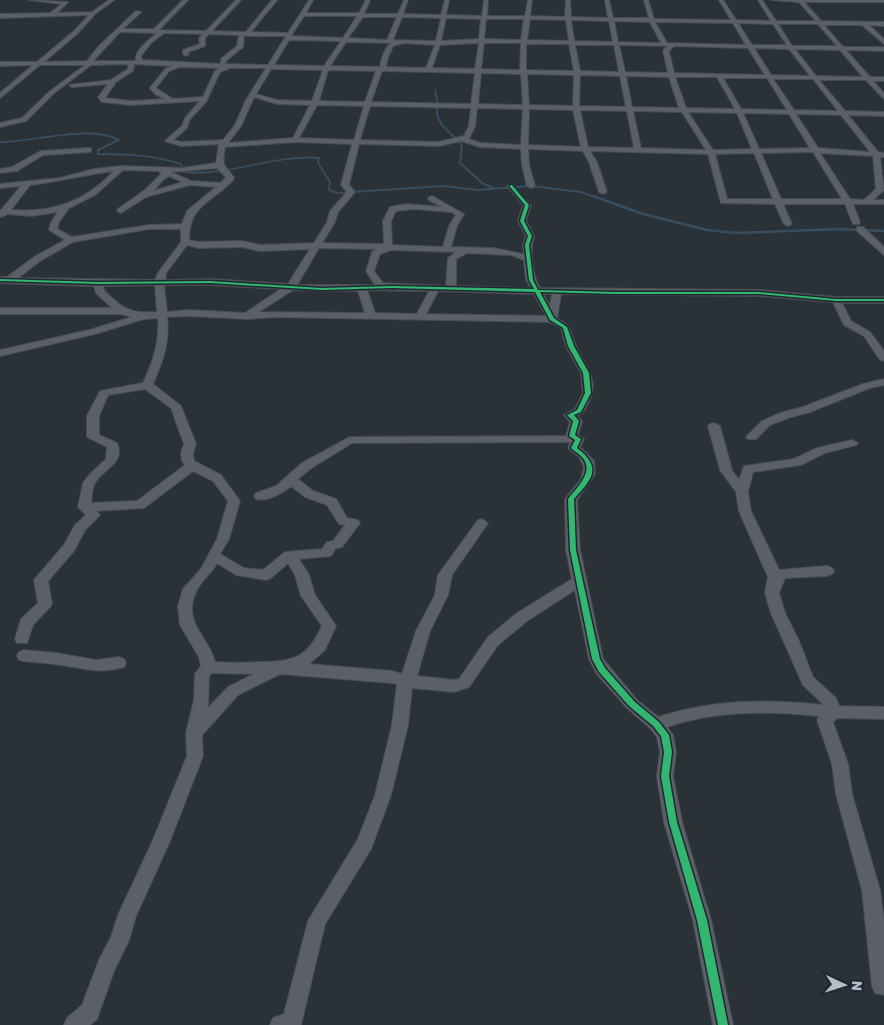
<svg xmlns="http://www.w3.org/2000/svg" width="884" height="1025" viewBox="0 0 884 1025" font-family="Rubik,sans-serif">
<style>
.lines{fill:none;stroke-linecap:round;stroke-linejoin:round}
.stream-far1{stroke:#374d60;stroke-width:2}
.stream{stroke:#374d60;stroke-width:2.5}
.minor-casing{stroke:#484d52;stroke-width:2}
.minor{fill:#5a6065;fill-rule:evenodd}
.cycleway-casing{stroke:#1d2832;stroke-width:3}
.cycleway{fill:#33b770;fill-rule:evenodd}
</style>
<rect width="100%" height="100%" fill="#2a3137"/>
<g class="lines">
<!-- stream-far1 -->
<g class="stream-far1">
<path d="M435,90C439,103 436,104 437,113C439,127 454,135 462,145L460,163L482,183L494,188"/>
<path d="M0,142C36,142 87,124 119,140L98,150V154C127,154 153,155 181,164L183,172C229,177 273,154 319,158L318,163L330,182L329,190L337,193L444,186L478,190L531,186L581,192L597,198"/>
</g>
<!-- stream -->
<path class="stream" d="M593,196L643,214L707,230L737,233L839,229L884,231"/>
<!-- minor casing -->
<g class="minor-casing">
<g id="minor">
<path d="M29,0L68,2L57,13L92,12L109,0H114L95,14L78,33L44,62L87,61L100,45L136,11L141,12L123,29H154L183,0H188L159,30L206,31L236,0H241L212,31L246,32L272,0H277L251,32L288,33L309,0H313L306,13H359L366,0H370L364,14H398L404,0H408L403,14L441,15L445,0H449L446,15L482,16L484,0H488L487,16H525L528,0H532L530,16L565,17L566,0H570L571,17L608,18L605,0H609L613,18H649L644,0H648L654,19L731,20L719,0H723L736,20L771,21L758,0H762L776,21H816L799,2L771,0H884V2H804L821,21L884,22V26L869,25L884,39V44L862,25H824L843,47H884V51L846,50L870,77H884V81H873L884,93V99L866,80H819L845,111L884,112V116L848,115L878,152L884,153V157H880L884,190L873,200H884V204H853L860,222L859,224H853L845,204H783L792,224L788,226L784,224L775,204L721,203L708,154L590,151L597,162L607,192L603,194L599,192L589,162L583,151L528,149L529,165L535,186L531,188L527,186L522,165L521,149L480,147L461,141L439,146L359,144L349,185L355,192L338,212L335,222L322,243L384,244L383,221L390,207L406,204L442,207L429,200L428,198L432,196L464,214L457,226L451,247L493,248L524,254L523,245L526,236L518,221L523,205L507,186L511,184L531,205L526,221L534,236C529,251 532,274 540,288L759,290L836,297H884V303H842L851,321L870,332L884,351V361L880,360L864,336L844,325L833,302L759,296L561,294L557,318C573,327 569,331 576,346C584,365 600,380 589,401C586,408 584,413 577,416L582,421L578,435L584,439L580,447L594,461L595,474L577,500L580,550L603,659L637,700L658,717C713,699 768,699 824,705L803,685L771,613L765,593L768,577L739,511L736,492L720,470L708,426L710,424L714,423L720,426L732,470L739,480L744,466L794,459L817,448L852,440L858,443L856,445L825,453L801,465L753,472L748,492L751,511L779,570L827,566L832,568L834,571L832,574L827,576L785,578L779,593L785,613L799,641L813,677L836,698L839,706L884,707V719L837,718L833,722L848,764L852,794L880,890L884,922V995L875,993L872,986L862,890L836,794L832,764L817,720L819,716C769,711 716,710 667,727L673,735L676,752L673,776L682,822L711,920L733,1025H713L693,920L664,822L657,776L660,752L657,737L650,728L627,708L597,674L589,659L575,590L527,621L498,645L469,687L454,692L412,688L408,725L391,795L371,849L325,924L301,1025H270L273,1018L284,1014L308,921L358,839L375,795L392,725L397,684L392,683L280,674L238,695L202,735L203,756L170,841L136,916L129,940L114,971L97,1019L90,1025H64L67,1018L82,1005L99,960L111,937L118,915L153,840L187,756L186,733L194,700L195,674L201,666L199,657L180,625L178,606L183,589L201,569L217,539L228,501L213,481L193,471L144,508L96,511L100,515L85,530L74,551L48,581L52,604L50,607L33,625L27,643H17L15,639L21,619L38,603L34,580L64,545L75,525L86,515L78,507L83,483L89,475L106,459L107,447L87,437V416L100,391L143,383C153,361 160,342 158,318L144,319L95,334L0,356V350L89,330L132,317L120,314H0V308H112L96,293L94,286L0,283V277H7L34,257L65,240L49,230L51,222L58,212L31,216L8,214L0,217V211L21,186L0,188V184L60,178L94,169L121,166L183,168L216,163L219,144L181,146L165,141L182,126L185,118L200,101L131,105L102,102L98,97L108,84L72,87L69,85L111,80L128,69V65L126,64L91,65L53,94L26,121L0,127V123L22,118L49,92L85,65H40L0,98V93L33,65L0,66V62H37L74,31L89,15L0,18V14L50,13L62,4ZM304,16H357L343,38L291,36ZM363,17H397L387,40L348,38ZM402,17L441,18L436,41L393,40ZM446,18L481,19L479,39L441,41ZM486,19H524L521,40L484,39ZM530,19L566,20L569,41L527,40ZM571,20L609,21L613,42L574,41ZM614,21L650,22L661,43L618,42ZM655,22L733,23L746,45L667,43ZM738,23L773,24L787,45H752ZM778,24H818L837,46H792ZM120,32L157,33C150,39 134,50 136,61H93ZM164,33L203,34L199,38L200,44L183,50V54L186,56L189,54L188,52L205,46V38L209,34L239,35L237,46L222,58L220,64L142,60L141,56L151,43ZM244,35L247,36H286L268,65L225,64L227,60L243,47ZM289,40L341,41L324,66L274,65ZM346,42L392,43C385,46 381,59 380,67L330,66ZM404,43L435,45L426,68L386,67L387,60L393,46ZM479,43L475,69L432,68L440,45ZM484,43H521L520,70L481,69ZM526,44H569L574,71L526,70ZM575,45H614L619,72L580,71ZM619,45L668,46L663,50L668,73L625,72ZM674,46L748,48L765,75L674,73L669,51ZM754,48L789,49L810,76L771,75ZM795,49L840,50L863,77L816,76ZM134,64L172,66L165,69L150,88L155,94L165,99L131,101L105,98L116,82L133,71ZM180,67L221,68L215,71L203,97L173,99L156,88L169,71ZM230,68H266L246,100L235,125L223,140L181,142L173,140L187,128L190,119L206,102L220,72ZM271,69L323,70L312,101L277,100L256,94ZM328,70L376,71L365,102L319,101ZM382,71L475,73L471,104L371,102ZM481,73L521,74L523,105L478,104ZM527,74L574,75L573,106L529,105ZM580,75L620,76L626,107L579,106ZM626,76L669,77L679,108L632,107ZM675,77H717L735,109L686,108ZM723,78H767L787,110L741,109ZM773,79H813L838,111L794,110ZM254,97L277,104L310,105L293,138L228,143L241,126ZM317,105L364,106L354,140L299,138ZM370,106L471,108L469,126L464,136L439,142L360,140ZM477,108L523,109L521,145L481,143L469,139L475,126ZM529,109L573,110L581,147L528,145ZM580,110L627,111L634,148L588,147ZM633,111L682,112L706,150L641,148ZM688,112L737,113L752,149L713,150ZM743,113L789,114L810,148L759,149ZM796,114L841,115L870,152L818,148ZM295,142L352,144L341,185L347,192L330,211L327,222L314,243L260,245L242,241L198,242L189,240C189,204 212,203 233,180L234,177C223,165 222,164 225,147ZM813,152L842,199H781L761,153ZM754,153L773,199H727L715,154ZM820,153L873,156L876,189L864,200L850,199ZM217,168L226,177L221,183L191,181L171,172ZM123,170L158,171L162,173L145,190L118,209L117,211L121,213L146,197L190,185L216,187L187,211L182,224L149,225L72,237L57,229L59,222L69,208L95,195ZM114,171C85,202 52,213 11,210L30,185C59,182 86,174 114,171ZM169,176L183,182L153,191L164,179ZM414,209L451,212L456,215L449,226L443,247L392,245L391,221L396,211ZM149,229H181V242L158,273L155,280L18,278L40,261L73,242ZM187,245L198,248L242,247L260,251L310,249L288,284L210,279L165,280L166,273ZM319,248L376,249L372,252L366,271L375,285H297ZM391,250L456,252L448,258L446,286L383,283L374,271L380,254ZM467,253L511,255L524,260L526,280L531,288L456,286V259ZM155,285L157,312C137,313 127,312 112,298C108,294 104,292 103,286ZM164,285H210L281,289L245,313L189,310L167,312ZM293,290L358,291L365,313L259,312ZM367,290L429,291L417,314L375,313ZM438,291L534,294L546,316L426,314ZM543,294H552L550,306ZM189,316L247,319L276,317L550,322L561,328L566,346L581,373L583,393L575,409L564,415L570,422L566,436L350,437L302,463L276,486L256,493L254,496L256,499C267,502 283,493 291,486L305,497L327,505L339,524L345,525L333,541L327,542L322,549L285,552L263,570L244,568L220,554L229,539L240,501L221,475L194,461L193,453L196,444L181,406L153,384C163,361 170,343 167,317ZM145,389L171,408L184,444L181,453L182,461L185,465L137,501L91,503C92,496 92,488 95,483C103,469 126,463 117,443L99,435V416L108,395ZM571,442L568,448L579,457L584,467L581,479L565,499L566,550L572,579L517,613L488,637L459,679L454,680L417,676L430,631L448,595L452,575L488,523L482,519L478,520L438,575L435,595L416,631L402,674L392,671L309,664L325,650L336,626L315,595L309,575L299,559L331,556L336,548L342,547L360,523L358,520L347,518L336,499L313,491L298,479L310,469L352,443ZM217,563L236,575L266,580L271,578L288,563L295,575L301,596L322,626C308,657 294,662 261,662C246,663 231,663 215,662C208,636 182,622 196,592C200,582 211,574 217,563ZM212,673L254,674L228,687L208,708L209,676Z"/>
<path d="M88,148H91V152L43,155L17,171L0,173V169L12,167L41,151Z"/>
<path d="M857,227H863L884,247V255L857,231Z"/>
<path d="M884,379V385L870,388L810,412L788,418L770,425L756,439H748L746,437L762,421L780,413L803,407L863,384Z"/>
<path d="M24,650L56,653L96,660L119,657L124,659L126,663L124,667C99,675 79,667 54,664C43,662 30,663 19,660L17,656L19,652Z"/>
</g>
</g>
<!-- minor -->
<use href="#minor" class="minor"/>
<!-- cycleway casing -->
<g class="cycleway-casing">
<path id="cycleway" d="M510,185H512L529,205L524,221L532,236L529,245L533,280L538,290L615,292H759L836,299H884V301H836L759,294H615L540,292L554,318L567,327L574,346L589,373L591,393L581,412L574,415L579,421L575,435L581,439L577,448C603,468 592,479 574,499L576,550L600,659L605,668L635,702L659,722L669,735L672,752L669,776L677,822L707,920L728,1025H718L697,920L669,822L661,776L664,752L661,736L653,726L629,706L599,672L592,659L570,550L568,499C577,487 596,471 581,456C578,453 574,451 571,448L575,440L569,436L573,421L567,415L577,410L585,393L583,373L568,346L563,328L550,320L535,292L392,288L322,290L210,283L98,284L0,281V279L98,282L210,281L322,288L392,286L534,289L529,280L525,245L528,236L520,221L525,205L510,187Z"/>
</g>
<!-- cycleway -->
<use href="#cycleway" class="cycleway"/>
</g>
<!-- north arrow -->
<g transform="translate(844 985) rotate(94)" stroke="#1d2832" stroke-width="4" paint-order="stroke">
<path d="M0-4L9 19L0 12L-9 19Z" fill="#b3bec8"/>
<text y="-8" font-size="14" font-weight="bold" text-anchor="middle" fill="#b3bec8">N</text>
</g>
</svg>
